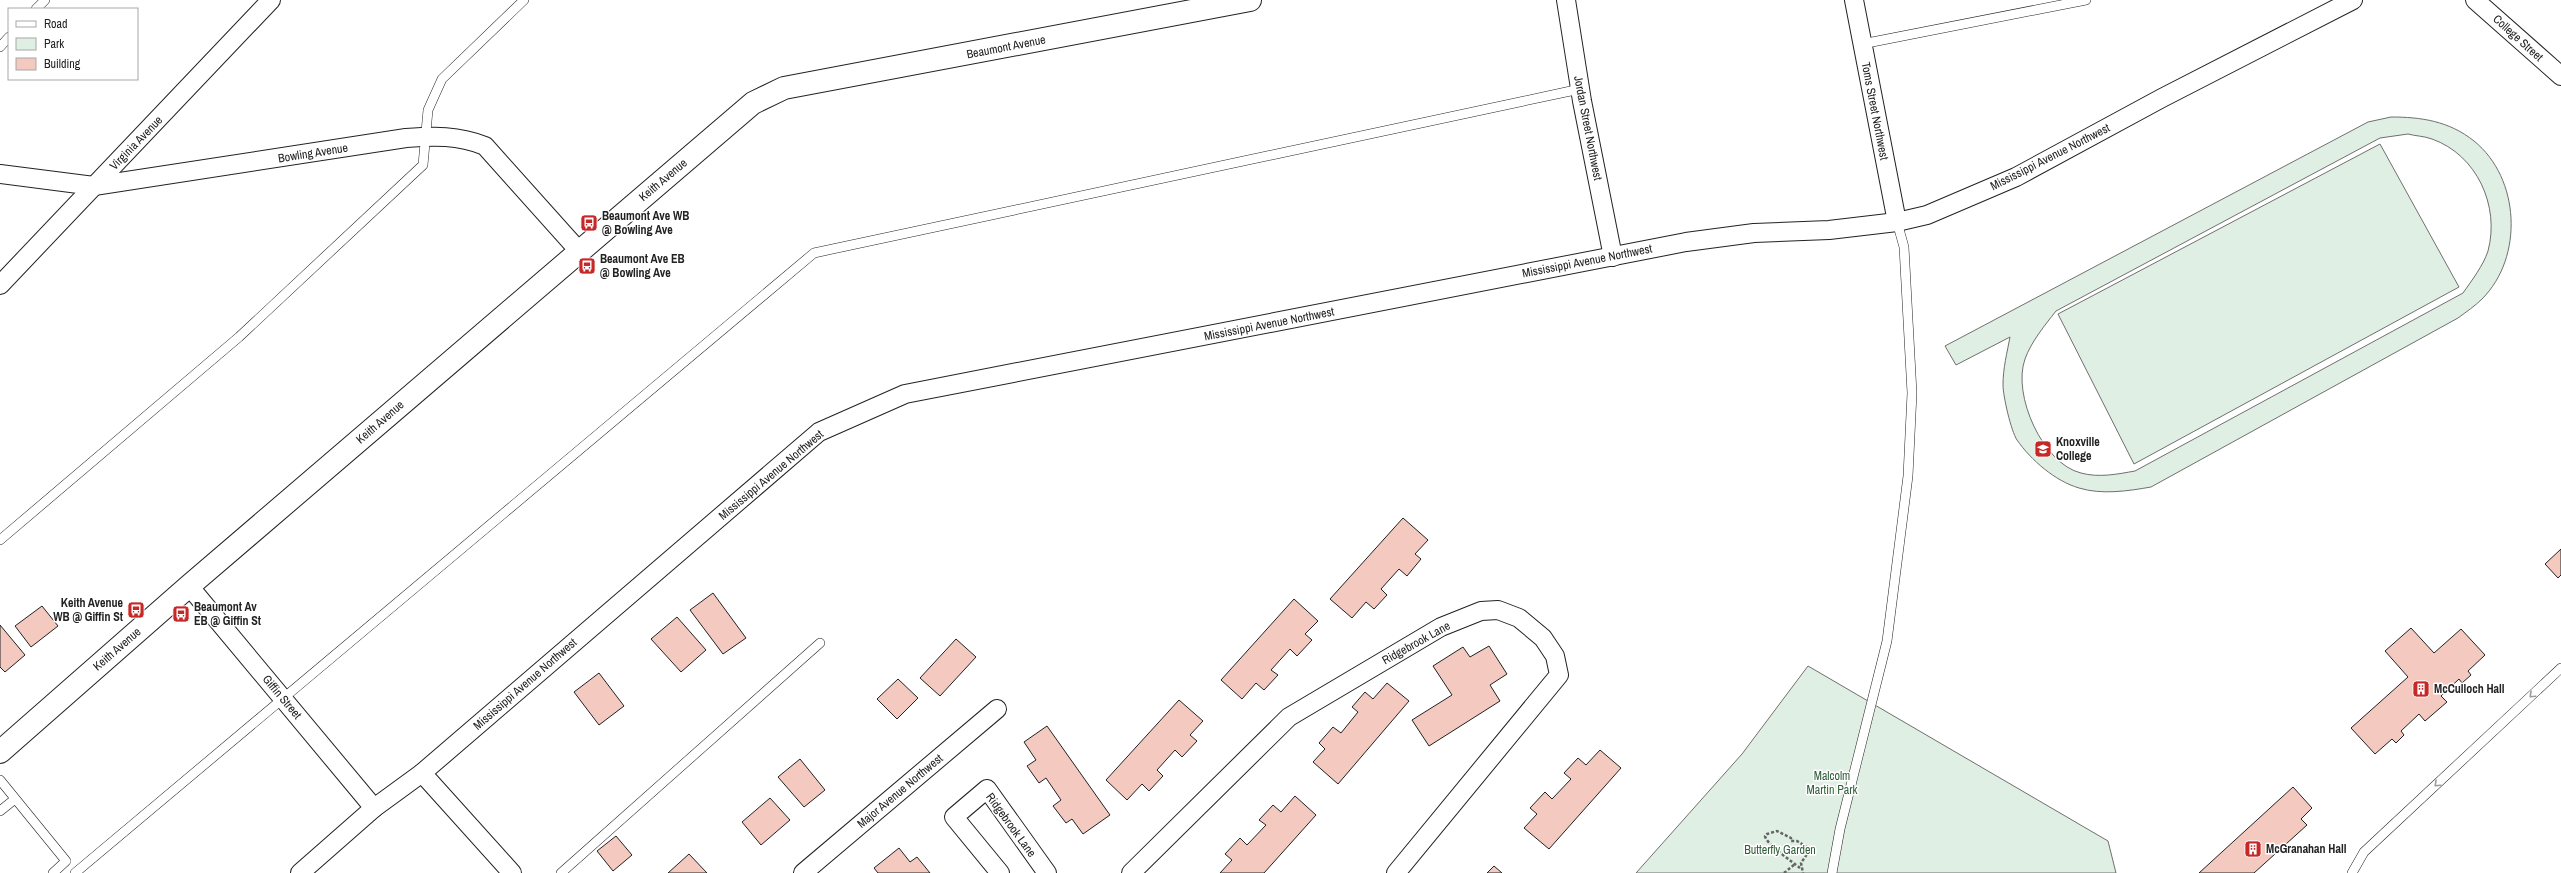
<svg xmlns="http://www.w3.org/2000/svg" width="2561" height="873" viewBox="0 0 2561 873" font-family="'Archivo Narrow',sans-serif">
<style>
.green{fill:#e0efe3;stroke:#6f6f6f;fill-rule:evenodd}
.building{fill:#f3c9c0;stroke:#222}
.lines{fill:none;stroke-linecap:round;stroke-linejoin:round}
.lane-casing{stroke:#222;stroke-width:10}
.street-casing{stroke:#222;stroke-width:20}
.secondary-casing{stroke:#222;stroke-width:24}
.path{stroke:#646464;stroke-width:2.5;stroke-dasharray:3 2;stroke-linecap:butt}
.lane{stroke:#fff;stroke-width:9}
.street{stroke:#fff;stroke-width:18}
.secondary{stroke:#fff;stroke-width:22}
.oneway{stroke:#9c9c9c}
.labels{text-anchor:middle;stroke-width:3;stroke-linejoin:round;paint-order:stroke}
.street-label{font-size:12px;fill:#222;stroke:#fff}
.poi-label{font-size:12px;font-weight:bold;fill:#222;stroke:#fff;text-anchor:start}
.park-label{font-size:12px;fill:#2f5e38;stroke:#fff}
</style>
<rect width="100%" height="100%" fill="#fff"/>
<!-- green -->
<g class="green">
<path d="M2391,117C2421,117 2449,121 2474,141C2520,178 2524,257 2482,299C2475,306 2466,312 2458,318L2151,487C2128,491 2102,495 2079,488C2055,481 2031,460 2017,440C2011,431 2003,396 2003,385C2003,368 2007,353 2010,337L1956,365L1945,346L2368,122ZM2408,134C2415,136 2424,136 2432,139C2477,155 2500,206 2488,251C2483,266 2472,280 2463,293L2135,471C2118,474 2099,478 2081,473C2043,464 2012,395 2025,359C2031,342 2045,325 2056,311L2380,138Z"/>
<path d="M2380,144L2459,287L2134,464L2058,314Z"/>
<path d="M1808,666L2108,841L2116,873H1636L1742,754Z"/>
</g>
<!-- building -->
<g class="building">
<path d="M1403,518L1428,540L1415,554L1421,559L1407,576L1399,569L1381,589L1387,595L1374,609L1366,602L1352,618L1330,599Z"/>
<path d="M2561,549V575L2558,578L2545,564Z"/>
<path d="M713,593L746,638L723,654L690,610Z"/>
<path d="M1294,599L1318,621L1305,634L1312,640L1297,656L1290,649L1271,670L1278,675L1264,690L1256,683L1242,699L1221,680Z"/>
<path d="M42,606L58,626L31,647L15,626Z"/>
<path d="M677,617L706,650L681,672L651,639Z"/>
<path d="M0,625L25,655L5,672L0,667Z"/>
<path d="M2411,628L2434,653L2461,629L2485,655L2468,671L2471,675L2462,683L2459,679L2441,696L2447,702L2425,721L2419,714L2401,731L2404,735L2396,743L2392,739L2375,754L2351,728L2408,677L2385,651Z"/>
<path d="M956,639L976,657L940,696L920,678Z"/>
<path d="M1489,646L1507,674L1490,685L1500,701L1429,746L1412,720L1452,695L1433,666L1463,647L1470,657Z"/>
<path d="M599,673L624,706L599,725L574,692Z"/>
<path d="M898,679L918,698L897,719L877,699Z"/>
<path d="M1387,683L1409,701L1338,784L1313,762L1325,749L1319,743L1333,727L1341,733L1358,712L1352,707L1365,692L1373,699Z"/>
<path d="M1179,700L1203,721L1190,735L1197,741L1182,757L1175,750L1157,770L1163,776L1149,791L1142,784L1127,800L1106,780Z"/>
<path d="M1047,726L1110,815L1083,834L1072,819L1066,823L1053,806L1061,800L1046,778L1039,783L1027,766L1036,760L1024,742Z"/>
<path d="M1600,750L1621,768L1549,849L1524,828L1537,814L1530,808L1545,792L1552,799L1571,779L1564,773L1578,758L1586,765Z"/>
<path d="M800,759L825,790L804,807L778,777Z"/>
<path d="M2293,787L2312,808L2301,819L2307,825L2254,873H2199Z"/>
<path d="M1295,796L1316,815L1264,873H1220L1232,860L1225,854L1240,838L1247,845L1266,825L1259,820L1273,805L1281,812Z"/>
<path d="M770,798L790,820L761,845L742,822Z"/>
<path d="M616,836L632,855L613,871L597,851Z"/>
<path d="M899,848L910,862L917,857L930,873H878L874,868Z"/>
<path d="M689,854L707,873H668Z"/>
<path d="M1494,866L1502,873H1487Z"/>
</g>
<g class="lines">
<!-- lane casing -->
<g class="lane-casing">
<g id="lane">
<path d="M36,9L45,0"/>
<path d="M1862,44L2086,0"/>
<path d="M0,47L9,37"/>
<path d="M0,540L239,337L423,165L428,110L442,79L524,0"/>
<path d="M0,780L66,861L53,873"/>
<path d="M0,811L15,799"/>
<path d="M75,873L814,253L1580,89"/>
<path d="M561,873L820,643"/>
<path d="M1832,873L1840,829L1887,641L1908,476L1912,393L1904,247L1897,222"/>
<path d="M2352,873L2364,852L2561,668"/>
</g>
</g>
<!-- street casing -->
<g class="street-casing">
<g id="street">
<path d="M1566,0L1582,101L1613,257"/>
<path d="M1854,0L1897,222"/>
<path d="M2475,0L2561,76"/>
<path d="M0,174L94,186L406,138C434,136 458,135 485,146L579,251"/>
<path d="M0,285L271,0"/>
<path d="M189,586L374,808"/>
<path d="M422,773L512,873"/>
<path d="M300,873L374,808L422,773L819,432L905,394L1686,242L1754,233L1829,230L1897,222L1927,215L2016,177L2162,98L2353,0"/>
<path d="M803,873L997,709"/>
<path d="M1000,873L954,817L987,789L1047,873"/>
<path d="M1131,873L1289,717L1441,627L1481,611L1498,610L1519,618L1543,638L1555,656L1559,675L1396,873"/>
</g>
</g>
<!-- secondary casing -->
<g class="secondary-casing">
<path id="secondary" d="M0,752L189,586L753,103L784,88L1250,0"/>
</g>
<!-- path -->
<g class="path">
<path d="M1800,868C1793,862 1766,844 1765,836L1767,834L1777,831L1791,838V841H1797L1807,847V854L1801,863L1803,873"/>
<path d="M1784,873L1795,864"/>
</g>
<!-- lane -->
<use href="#lane" class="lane"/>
<!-- street -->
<use href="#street" class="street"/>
<!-- secondary -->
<use href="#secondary" class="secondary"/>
</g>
<!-- one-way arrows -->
<defs><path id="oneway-chevron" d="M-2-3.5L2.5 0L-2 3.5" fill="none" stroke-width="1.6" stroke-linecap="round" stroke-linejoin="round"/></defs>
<g class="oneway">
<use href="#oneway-chevron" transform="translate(2532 695) rotate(137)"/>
<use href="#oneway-chevron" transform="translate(2437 784) rotate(137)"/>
</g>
<!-- icons -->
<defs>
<g id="bus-square" transform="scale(0.9)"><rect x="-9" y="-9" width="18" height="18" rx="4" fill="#c62828" stroke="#fff"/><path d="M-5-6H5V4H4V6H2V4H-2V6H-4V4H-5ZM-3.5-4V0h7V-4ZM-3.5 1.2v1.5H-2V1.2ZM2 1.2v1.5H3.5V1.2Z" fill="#fff"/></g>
<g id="university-square" transform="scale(0.9)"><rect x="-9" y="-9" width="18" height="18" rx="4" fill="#c62828" stroke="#fff"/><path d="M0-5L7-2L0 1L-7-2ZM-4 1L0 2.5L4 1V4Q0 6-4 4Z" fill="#fff"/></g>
<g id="building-square" transform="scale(0.9)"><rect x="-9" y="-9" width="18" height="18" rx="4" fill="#c62828" stroke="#fff"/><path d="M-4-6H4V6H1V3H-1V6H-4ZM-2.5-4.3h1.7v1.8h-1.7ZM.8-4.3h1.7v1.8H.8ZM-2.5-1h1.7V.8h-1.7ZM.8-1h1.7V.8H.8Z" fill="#fff"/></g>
</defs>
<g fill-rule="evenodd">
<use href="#bus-square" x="589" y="223"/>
<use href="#bus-square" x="587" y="266"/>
<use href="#university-square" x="2043" y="449"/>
<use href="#bus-square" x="136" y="610"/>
<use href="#bus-square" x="181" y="614"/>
<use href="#building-square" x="2421" y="689"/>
<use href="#building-square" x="2253" y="849"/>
</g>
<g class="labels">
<!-- street labels -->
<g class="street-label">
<text transform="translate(2518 38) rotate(42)" y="4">College Street</text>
<text transform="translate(1006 47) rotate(-11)" y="4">Beaumont Avenue</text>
<text transform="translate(1875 111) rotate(79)" y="4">Toms Street Northwest</text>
<text transform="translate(1588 128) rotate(79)" y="4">Jordan Street Northwest</text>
<text transform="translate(136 143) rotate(-46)" y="4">Virginia Avenue</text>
<text transform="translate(313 153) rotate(-9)" y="4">Bowling Avenue</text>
<text transform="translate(2050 157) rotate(-27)" y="4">Mississippi Avenue Northwest</text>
<text transform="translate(663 180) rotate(-40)" y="4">Keith Avenue</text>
<text transform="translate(1587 261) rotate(-11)" y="4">Mississippi Avenue Northwest</text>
<text transform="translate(1269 324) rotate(-11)" y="4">Mississippi Avenue Northwest</text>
<text transform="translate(380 422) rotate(-41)" y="4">Keith Avenue</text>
<text transform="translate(771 475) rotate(-40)" y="4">Mississippi Avenue Northwest</text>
<text transform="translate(1416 643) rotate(-29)" y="4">Ridgebrook Lane</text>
<text transform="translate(117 649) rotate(-41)" y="4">Keith Avenue</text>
<text transform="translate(525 684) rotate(-41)" y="4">Mississippi Avenue Northwest</text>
<text transform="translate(282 697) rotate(50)" y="4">Giffin Street</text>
<text transform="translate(900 791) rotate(-40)" y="4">Major Avenue Northwest</text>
<text transform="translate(1011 825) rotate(54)" y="4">Ridgebrook Lane</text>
</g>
<!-- poi labels -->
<g class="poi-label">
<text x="602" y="220">Beaumont Ave WB<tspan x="602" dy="14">@ Bowling Ave</tspan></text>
<text x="600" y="263">Beaumont Ave EB<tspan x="600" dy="14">@ Bowling Ave</tspan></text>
<text x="2056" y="446">Knoxville<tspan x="2056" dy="14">College</tspan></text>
<text x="123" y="607" text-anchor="end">Keith Avenue<tspan x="123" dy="14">WB @ Giffin St</tspan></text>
<text x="194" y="611">Beaumont Av<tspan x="194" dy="14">EB @ Giffin St</tspan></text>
<text x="2434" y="693">McCulloch Hall</text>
<text x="2266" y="853">McGranahan Hall</text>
</g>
<!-- park labels -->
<g class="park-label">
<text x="1832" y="780">Malcolm<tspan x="1832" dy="14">Martin Park</tspan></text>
<text x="1780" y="854">Butterfly Garden</text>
</g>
</g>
<!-- legend -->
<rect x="8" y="8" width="130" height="72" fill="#ffffff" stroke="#a7a7a7"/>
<rect x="16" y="21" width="20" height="6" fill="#ffffff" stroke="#a7a7a7"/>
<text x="44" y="28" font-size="12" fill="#222222">Road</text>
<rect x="16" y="38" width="20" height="12" fill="#e0efe3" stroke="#a7a7a7"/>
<text x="44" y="48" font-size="12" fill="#222222">Park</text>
<rect x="16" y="58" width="20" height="12" fill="#f3c9c0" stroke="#a7a7a7"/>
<text x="44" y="68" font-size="12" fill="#222222">Building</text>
</svg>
